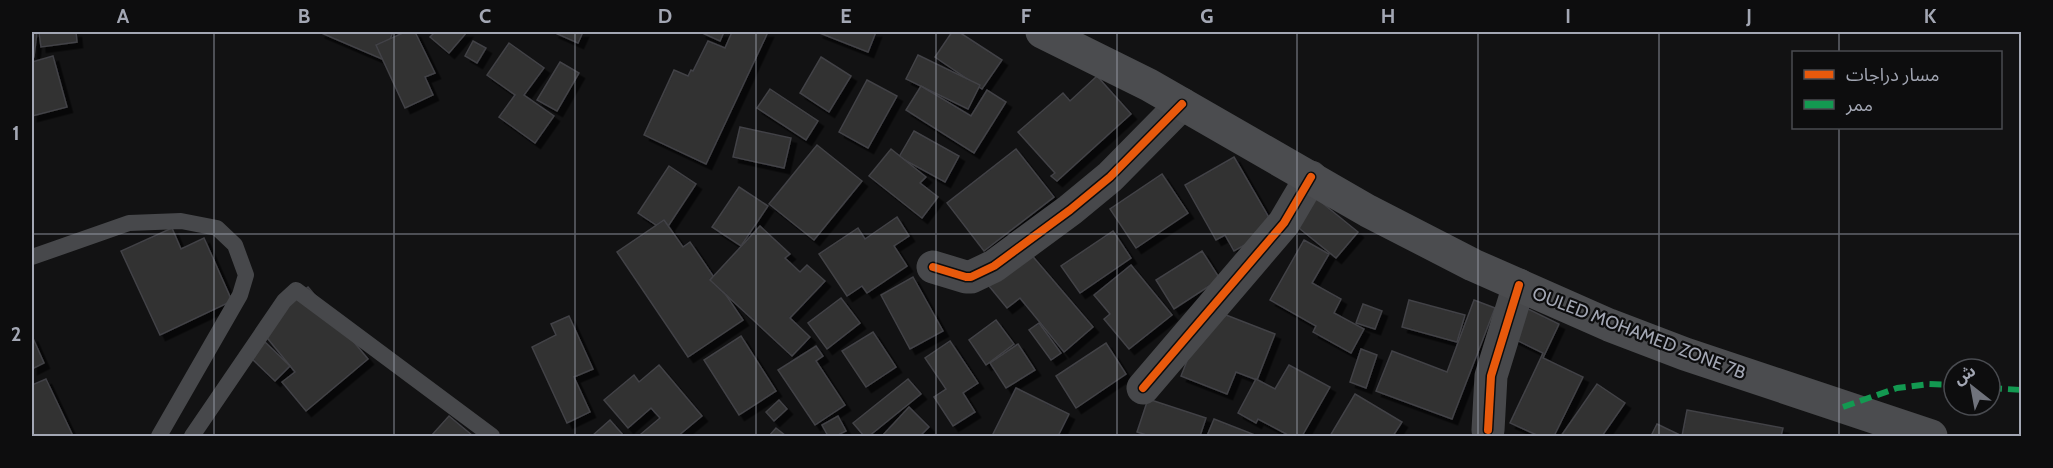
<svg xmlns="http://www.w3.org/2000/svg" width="2053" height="468" viewBox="0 0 2053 468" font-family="Cabin,'Noto Sans Arabic',sans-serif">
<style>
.building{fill:#303032;stroke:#424246;stroke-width:1.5;filter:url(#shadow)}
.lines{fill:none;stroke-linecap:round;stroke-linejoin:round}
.lane{stroke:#47484b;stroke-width:16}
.street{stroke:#47484b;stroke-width:33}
.secondary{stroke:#4b4c4f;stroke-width:33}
.quiet{stroke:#139951;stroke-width:6;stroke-dasharray:12 6;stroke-linecap:butt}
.cycleway-casing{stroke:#0d0d0e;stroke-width:11}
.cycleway{stroke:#e8590c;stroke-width:8}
.grid{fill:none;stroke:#a3a7b4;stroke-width:1.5;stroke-opacity:0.55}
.labels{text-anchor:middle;stroke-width:4.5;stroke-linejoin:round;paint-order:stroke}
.street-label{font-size:18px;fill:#a3a7b4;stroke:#0d0d0e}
.neatline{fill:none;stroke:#a3a7b4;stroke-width:2}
.grid-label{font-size:20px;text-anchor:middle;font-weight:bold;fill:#a3a7b4}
</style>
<defs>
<filter id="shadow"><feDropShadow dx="5.5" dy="5.5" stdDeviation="0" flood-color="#0009"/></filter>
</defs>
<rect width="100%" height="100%" fill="#121213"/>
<!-- building -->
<g class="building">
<path d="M32,32H37L34,57H32Z"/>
<path d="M39,32H76L77,42L41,47Z"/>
<path d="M319,32H393L382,59Z"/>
<path d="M405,32H415L435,73L425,77L433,95L405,108L376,45Z"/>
<path d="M435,32H467L449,53L430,37Z"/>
<path d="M553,32H583L578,43Z"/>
<path d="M700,32H724L720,41Z"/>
<path d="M732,32H768L706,164L644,135L674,70L688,76L691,70L693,71L708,41L725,48Z"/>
<path d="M817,32H876L868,52Z"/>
<path d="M952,32H959L1002,60L982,89L935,57Z"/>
<path d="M473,41L486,48L477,63L465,56Z"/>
<path d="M509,43L544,68L524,95L554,116L535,143L499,117L515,95L487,75Z"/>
<path d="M918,55L980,85L968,109L906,79Z"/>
<path d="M53,56L67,107L32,116V62Z"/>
<path d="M821,57L851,76L829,112L800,93Z"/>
<path d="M560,62L579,73L557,111L537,100Z"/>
<path d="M1097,76L1131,114L1057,181L1051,176L1055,173L1018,132L1063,93L1070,101Z"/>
<path d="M867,80L897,96L868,148L839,132Z"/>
<path d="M921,86L971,116L987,90L1006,102L974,153L906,110Z"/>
<path d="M770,89L818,121L806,140L757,108Z"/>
<path d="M740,127L791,138L784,168L733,157Z"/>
<path d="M914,131L959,156L945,182L899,157Z"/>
<path d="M817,145L862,181L814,240L769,204Z"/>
<path d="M891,149L926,177L920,183L938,197L922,218L869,176Z"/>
<path d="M1016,149L1054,197L984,251L947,203Z"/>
<path d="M1234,157L1275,228L1234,251L1225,235L1216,240L1185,185Z"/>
<path d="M669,166L696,184L665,231L638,213Z"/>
<path d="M1162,174L1188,213L1136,248L1110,209Z"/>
<path d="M739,187L768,206L741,246L712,227Z"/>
<path d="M1310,193L1358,232L1336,258L1289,220Z"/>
<path d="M897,217L909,236L894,246L907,266L867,293L862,286L847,296L819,254L858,228L865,239Z"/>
<path d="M664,220L683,247L690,242L743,320L688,357L617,252Z"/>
<path d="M760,226L790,254L785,258L800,272L807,265L825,281L790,318L810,337L792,356L710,280Z"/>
<path d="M172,228L181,249L204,238L232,301L160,335L121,251Z"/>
<path d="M1113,231L1131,258L1080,293L1061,266Z"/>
<path d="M1304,240L1329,254L1312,283L1341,299L1334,313L1364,329L1351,353L1313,332L1316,326L1270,300Z"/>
<path d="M1202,251L1220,279L1174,309L1156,280Z"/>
<path d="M1029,252L1093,327L1064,352L1020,298L1007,308L989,286Z"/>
<path d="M1131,265L1172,315L1129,349L1104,319L1110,314L1094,295Z"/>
<path d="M913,277L943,331L910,349L881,295Z"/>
<path d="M308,287L368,359L306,411L282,382L295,372L259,328Z"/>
<path d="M841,298L860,323L827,349L808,323Z"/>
<path d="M1409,300L1465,315L1457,342L1402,327Z"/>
<path d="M1474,300L1495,308L1452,419L1376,391L1392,351L1447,372Z"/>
<path d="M1363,304L1382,311L1375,329L1356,323Z"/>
<path d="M1524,307L1559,324L1543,358L1583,377L1554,436H1539L1510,423L1543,353L1510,337Z"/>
<path d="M1208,308L1275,334L1257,380L1236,372L1227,394L1181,376Z"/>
<path d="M569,316L593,369L574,377L590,412L567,423L532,347L556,335L551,324Z"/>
<path d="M996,320L1014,344L986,365L969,340Z"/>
<path d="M1039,323L1061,353L1051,360L1029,330Z"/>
<path d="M873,332L896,367L866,387L842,351Z"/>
<path d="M32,336L44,363L32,369Z"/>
<path d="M741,336L776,391L739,415L704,360Z"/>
<path d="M264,341L290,366L275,381L249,356Z"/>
<path d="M950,341L978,383L963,393L975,412L953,426L934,397L946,389L925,358Z"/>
<path d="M1106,343L1126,374L1076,408L1056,376Z"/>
<path d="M1018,344L1035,370L1006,388L990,363Z"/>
<path d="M816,346L823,356L816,361L845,405L815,425L778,370Z"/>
<path d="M1361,349L1377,355L1366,388L1350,382Z"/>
<path d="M659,365L702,416L678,436H643L641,434L660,418L651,408L628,428L604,400L634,375L639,382Z"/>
<path d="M1289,365L1330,387L1302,436H1290L1258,419L1256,423L1238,413L1256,379L1275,389Z"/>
<path d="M46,379L73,436H32V385Z"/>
<path d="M908,379L921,394L869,436H864L853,423Z"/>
<path d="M1597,384L1625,403L1602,436H1561Z"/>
<path d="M1016,388L1069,414L1058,436H992Z"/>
<path d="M1355,394L1402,422L1393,436H1330Z"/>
<path d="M1148,399L1206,418L1200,436H1150L1137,432Z"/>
<path d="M779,400L787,409L774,421L766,412Z"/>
<path d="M909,407L929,427L920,436H882Z"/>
<path d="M1687,410L1783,428L1781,436H1682Z"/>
<path d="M449,416L473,436H431Z"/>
<path d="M838,416L846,431L836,436H828L822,425Z"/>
<path d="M1214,419L1255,435V436H1207Z"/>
<path d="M610,420L624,436H592Z"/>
<path d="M1657,424L1682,436H1651Z"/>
<path d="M776,428L786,436H769Z"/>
</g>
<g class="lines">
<!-- lane -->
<g class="lane">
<path d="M32,257L129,223L181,221L217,228L235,245L246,275L240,295L159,436"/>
<path d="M192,436L284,301L296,290L492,436"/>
</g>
<!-- street -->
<g class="street">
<path d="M933,267L966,277H971L994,266L1070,210L1110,177L1182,104"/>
<path d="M1143,388L1284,223L1311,177"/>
<path d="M1488,430L1491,376L1519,285"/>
</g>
<!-- secondary -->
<path class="secondary" d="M1042,32L1149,85L1368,211L1473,265L1609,325L1685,354L1931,436"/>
<!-- quiet -->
<g class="quiet">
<path d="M1990,388L2022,390"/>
<path d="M1843,407L1897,388L1929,384L1954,385"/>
</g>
<!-- cycleway casing -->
<g class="cycleway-casing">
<g id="cycleway">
<path d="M933,267L966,277H971L994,266L1070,210L1110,177L1182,104"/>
<path d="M1143,388L1284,223L1311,177"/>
<path d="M1488,430L1491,376L1519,285"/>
</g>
</g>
<!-- cycleway -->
<use href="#cycleway" class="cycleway"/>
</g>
<!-- grid -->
<path class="grid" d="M214,32V436M394,32V436M575,32V436M756,32V436M936,32V436M1117,32V436M1297,32V436M1478,32V436M1659,32V436M1839,32V52M1839,128V436M32,234H2022"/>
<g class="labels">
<!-- street labels -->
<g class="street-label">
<text transform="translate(1639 333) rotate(21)" y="6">OULED MOHAMED ZONE 7B</text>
</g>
</g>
<!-- border -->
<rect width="2053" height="468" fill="none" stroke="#0d0d0e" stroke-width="66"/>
<!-- legend -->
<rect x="1792" y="51" width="210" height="78" fill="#0d0d0e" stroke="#494b50" stroke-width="1.5"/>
<rect x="1804" y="70" width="30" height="9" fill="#e8590c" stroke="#494b50" stroke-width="1.5"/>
<text x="1846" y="81" font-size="18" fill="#a3a7b4">مسار دراجات</text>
<rect x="1804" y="100" width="30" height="9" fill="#139951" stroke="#494b50" stroke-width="1.5"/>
<text x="1846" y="111" font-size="18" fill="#a3a7b4">ممر</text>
<!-- north arrow -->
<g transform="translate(1972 387) rotate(329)"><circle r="28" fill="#0d0d0e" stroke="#494b50" stroke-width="1.5"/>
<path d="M0-4.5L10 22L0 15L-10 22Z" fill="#70737c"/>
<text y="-9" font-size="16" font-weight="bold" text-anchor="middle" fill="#a3a7b4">ش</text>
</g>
<rect x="33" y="33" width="1987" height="402" class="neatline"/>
<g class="grid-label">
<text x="123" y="23">A</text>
<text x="304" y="23">B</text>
<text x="485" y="23">C</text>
<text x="665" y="23">D</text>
<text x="846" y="23">E</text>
<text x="1026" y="23">F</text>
<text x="1207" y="23">G</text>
<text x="1388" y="23">H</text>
<text x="1568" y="23">I</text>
<text x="1749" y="23">J</text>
<text x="1930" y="23">K</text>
<text x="16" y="140">1</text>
<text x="16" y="341">2</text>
</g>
</svg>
